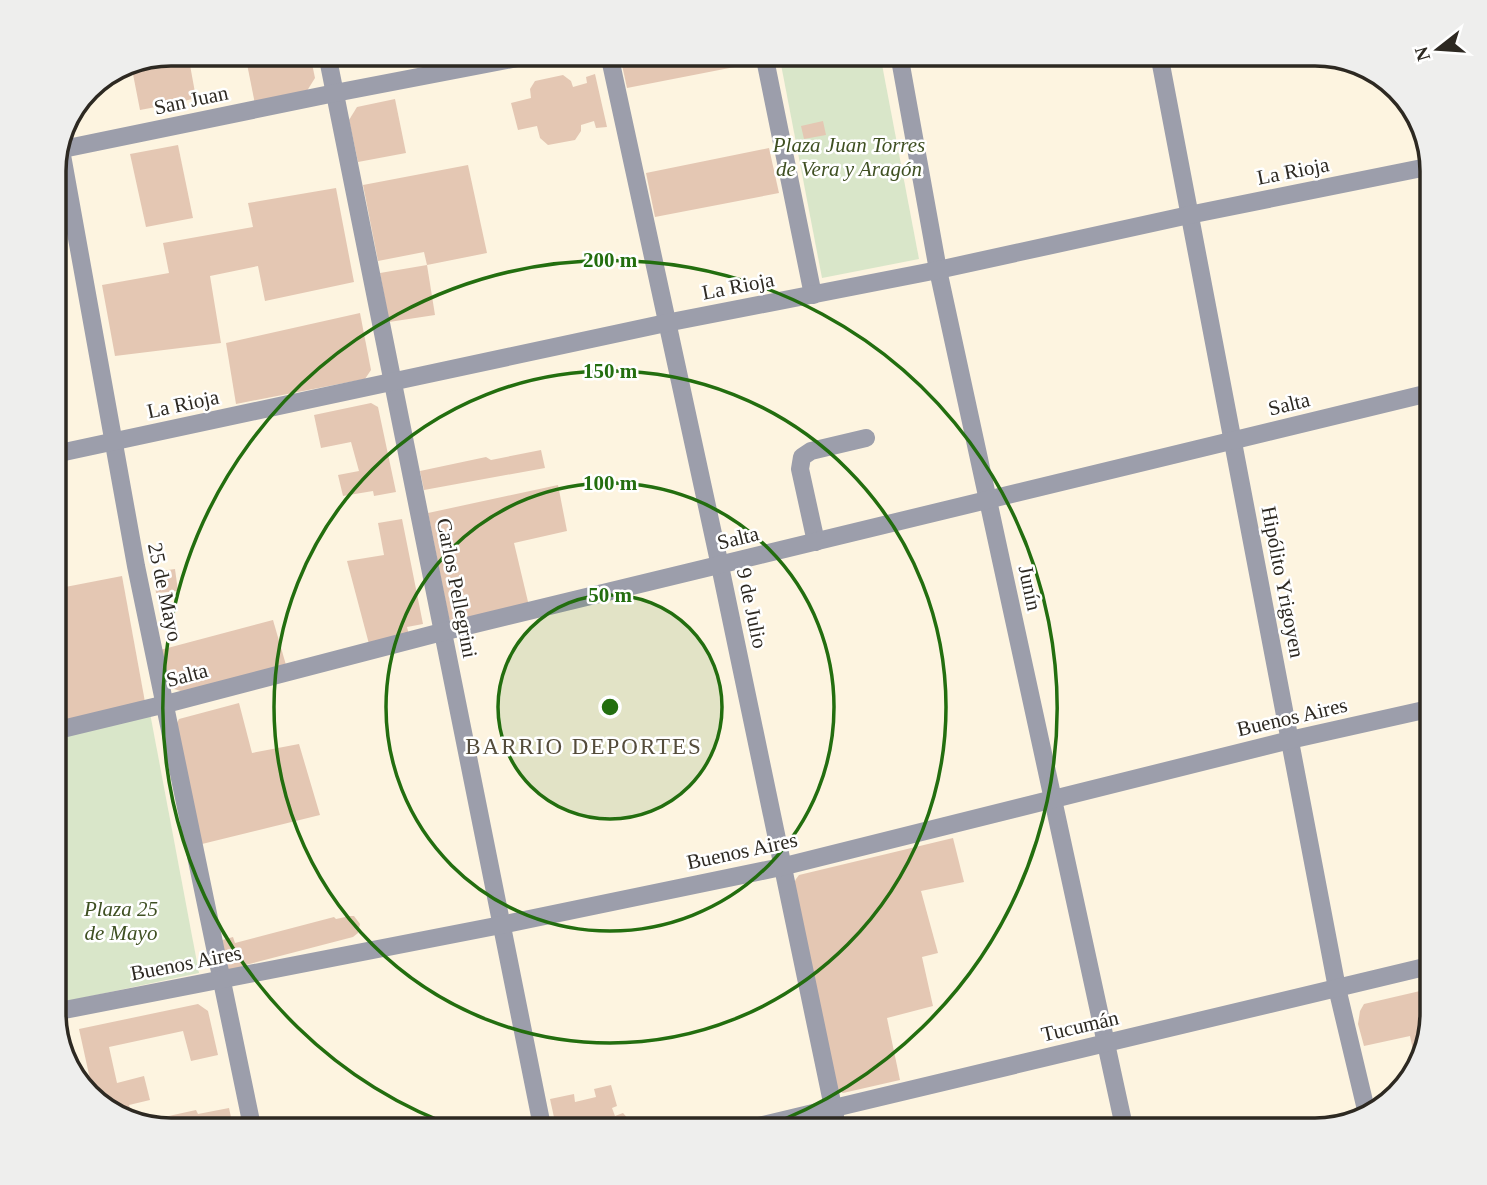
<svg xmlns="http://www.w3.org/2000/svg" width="1487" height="1185" viewBox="0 0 1487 1185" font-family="'Times New Roman',serif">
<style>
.green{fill:#d9e6c9}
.building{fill:#e4c7b3}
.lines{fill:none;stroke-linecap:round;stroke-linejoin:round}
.minor{stroke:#9c9eab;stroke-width:18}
.ring{fill:none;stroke:#236e0f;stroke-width:3.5}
.labels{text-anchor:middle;stroke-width:5;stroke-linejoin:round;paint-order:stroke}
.street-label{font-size:21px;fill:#2d2922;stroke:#fff}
.park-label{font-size:21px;font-style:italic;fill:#3f5022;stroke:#fff}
.neighbourhood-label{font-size:23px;letter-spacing:2px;fill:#544c3b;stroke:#fff}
.rim{fill:none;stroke:#2d2922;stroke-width:3.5}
.centre{fill:#236e0f;stroke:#fff;stroke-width:3.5}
.ring-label{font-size:21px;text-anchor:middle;font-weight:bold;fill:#236e0f;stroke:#fff;stroke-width:5;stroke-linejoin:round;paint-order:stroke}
</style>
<rect width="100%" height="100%" fill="#fdf4e0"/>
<!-- green -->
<g class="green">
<path d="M779,54H880L919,259L822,278Z"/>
<path d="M150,713L199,973L54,1004V736Z"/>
</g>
<!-- building -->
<g class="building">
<path d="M172,54H188L196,98L172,104L173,110L157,113L156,107L140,110L132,69Z"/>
<path d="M245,54H310L315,78L305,94L255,104Z"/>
<path d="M405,54H455V55L408,66Z"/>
<path d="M628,54H748L750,64L627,88L622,65Z"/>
<path d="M595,74L607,127L596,128L594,121L581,125V131L575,140L548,145L540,138L537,126L518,130L511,103L531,98L530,89L535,81L563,75L571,81L573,87L587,83L586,77Z"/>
<path d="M395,99L406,153L358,162L349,120L357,107Z"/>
<path d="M823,121L826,135L804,139L801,126Z"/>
<path d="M178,145L193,218L146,227L130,154Z"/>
<path d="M769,148L779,193L655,217L646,173Z"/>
<path d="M468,165L487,253L427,265L424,252L378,261L363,185Z"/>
<path d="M336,188L354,282L265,301L258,266L210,276L221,343L115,356L102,285L169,273L163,243L253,227L248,203Z"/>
<path d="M427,265L435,315L389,322L380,273Z"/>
<path d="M1433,306V350H1432L1422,308Z"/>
<path d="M360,313L371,370L365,379L236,404L226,343Z"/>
<path d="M371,403L378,407L396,492L374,496L373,491L343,496L338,475L359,471L351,442L321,448L314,415Z"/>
<path d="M541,450L545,468L424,490L420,471L486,457L491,460Z"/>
<path d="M558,485L567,531L514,543L529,606L454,624L449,619L428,513Z"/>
<path d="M402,519L423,624L407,627L409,635L369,644L347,561L384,555L378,523Z"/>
<path d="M175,569L178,591L156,593L154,572Z"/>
<path d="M122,576L145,702L54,724L55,589Z"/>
<path d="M273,620L286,665L184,692L171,688L160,650Z"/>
<path d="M239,703L252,753L299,744L320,815L202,844L176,725L179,719Z"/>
<path d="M953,838L964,882L921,891L938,953L922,957L933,1006L887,1018L900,1080L843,1093L838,1090L836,1085L794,883L796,879L799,875Z"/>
<path d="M350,916H354L360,924L358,933L353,937L242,966L243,972L228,975L219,941L233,937L235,943L334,917L336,919Z"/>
<path d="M1433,988V1014L1415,1060L1410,1036L1364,1046L1358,1024L1360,1011L1364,1004Z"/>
<path d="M198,1004L208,1011L218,1055L191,1061L183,1031L109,1047L117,1083L144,1076L150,1100L129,1105L132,1116L95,1102L79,1029Z"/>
<path d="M611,1085L617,1106L612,1108L615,1116L623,1113L638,1130L557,1131L550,1099L574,1094L575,1102L596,1097L594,1089Z"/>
<path d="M229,1108L234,1131H200L198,1124L182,1127L183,1131H171L146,1121L196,1110L198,1114Z"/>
</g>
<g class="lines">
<!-- minor -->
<g class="minor">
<path d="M327,54L543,1131"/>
<path d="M609,54L720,566L838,1131"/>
<path d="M899,54L938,270L1125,1131"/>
<path d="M1159,54L1337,988L1368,1118"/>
<path d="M766,64L813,295"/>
<path d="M60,144L136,566L253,1131"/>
<path d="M58,150L335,93L538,54"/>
<path d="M55,454L666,323L938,270L1189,215L1432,166"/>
<path d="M816,542L800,469L802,457L811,451L866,438"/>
<path d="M54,731L166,704L442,632L1433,392"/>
<path d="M54,1012L501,925L781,867L1290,740L1433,708"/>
<path d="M738,1131L1433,965"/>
</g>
</g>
<!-- distance rings -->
<circle cx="610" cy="707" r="112" fill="#236e0f" fill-opacity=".12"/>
<g class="ring">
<circle cx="610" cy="707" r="112"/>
<circle cx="610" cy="707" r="224"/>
<circle cx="610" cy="707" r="336"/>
<path d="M464 1130A447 447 0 1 1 756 1130"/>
</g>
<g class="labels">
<!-- street labels -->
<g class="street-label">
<text transform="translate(191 100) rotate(-12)" y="7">San Juan</text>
<text transform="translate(1293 171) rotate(-11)" y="7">La Rioja</text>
<text transform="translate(738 286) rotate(-11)" y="7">La Rioja</text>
<text transform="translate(183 404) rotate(-12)" y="7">La Rioja</text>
<text transform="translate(1289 404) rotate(-14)" y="7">Salta</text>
<text transform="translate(738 538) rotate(-14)" y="7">Salta</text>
<text transform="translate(1283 582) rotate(79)" y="7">Hipólito Yrigoyen</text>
<text transform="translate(457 588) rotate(79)" y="7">Carlos Pellegrini</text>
<text transform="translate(1030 588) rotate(78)" y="7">Junín</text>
<text transform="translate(165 592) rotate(78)" y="7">25 de Mayo</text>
<text transform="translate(752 608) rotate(78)" y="7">9 de Julio</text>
<text transform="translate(187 675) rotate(-15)" y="7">Salta</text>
<text transform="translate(1292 717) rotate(-13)" y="7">Buenos Aires</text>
<text transform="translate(742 851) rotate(-12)" y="7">Buenos Aires</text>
<text transform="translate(186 963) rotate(-11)" y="7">Buenos Aires</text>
<text transform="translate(1080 1026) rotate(-13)" y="7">Tucumán</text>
</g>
<!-- park labels -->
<g class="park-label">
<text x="849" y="152">Plaza Juan Torres<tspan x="849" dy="24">de Vera y Aragón</tspan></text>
<text x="121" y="916">Plaza 25<tspan x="121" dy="24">de Mayo</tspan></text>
</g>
<!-- neighbourhood labels -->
<g class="neighbourhood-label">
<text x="584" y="754">BARRIO DEPORTES</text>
</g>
</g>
<!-- crop -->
<path d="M0 0H1487V1185H0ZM171 66H1315A105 105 0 0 1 1420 171V1013A105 105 0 0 1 1315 1118H171A105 105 0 0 1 66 1013V171A105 105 0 0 1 171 66Z" fill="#eeeeed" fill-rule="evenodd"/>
<path class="rim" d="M171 66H1315A105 105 0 0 1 1420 171V1013A105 105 0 0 1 1315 1118H171A105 105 0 0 1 66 1013V171A105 105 0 0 1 171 66Z"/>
<circle cx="610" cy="707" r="10" class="centre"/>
<g class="ring-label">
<text x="610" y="267">200 m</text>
<text x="610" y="378">150 m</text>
<text x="610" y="490">100 m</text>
<text x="610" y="602">50 m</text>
</g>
<!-- north arrow -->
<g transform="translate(1438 49) rotate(253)" stroke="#ffffff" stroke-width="5" paint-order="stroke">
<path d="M0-5L12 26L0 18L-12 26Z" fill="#2d2922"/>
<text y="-10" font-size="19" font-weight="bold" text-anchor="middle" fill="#2d2922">N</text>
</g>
</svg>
